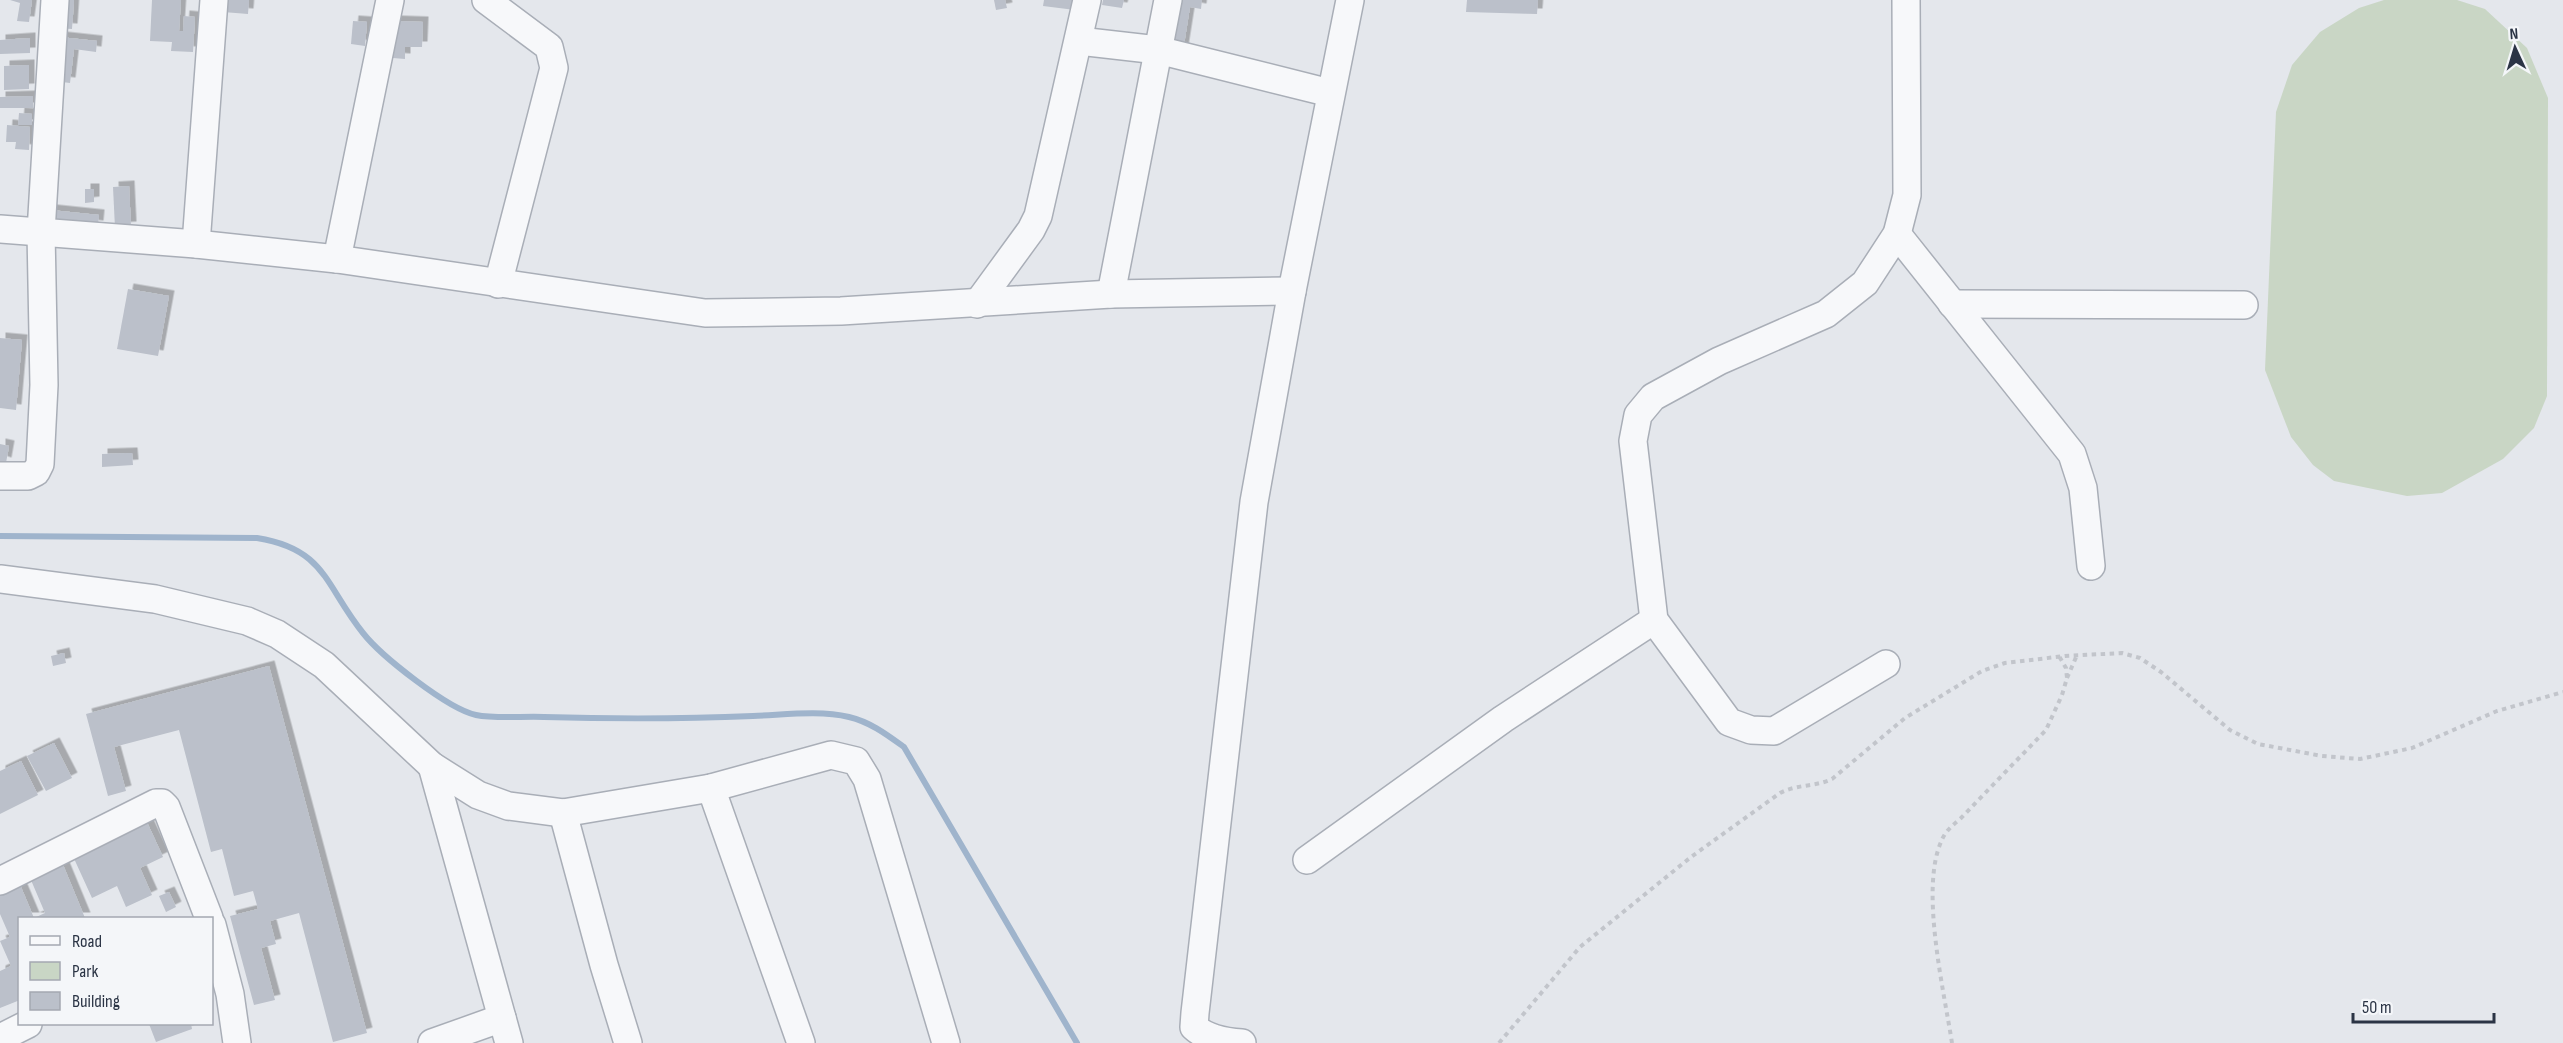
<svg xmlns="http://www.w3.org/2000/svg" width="2563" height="1043" viewBox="0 0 2563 1043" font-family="'Sofia Sans Condensed',sans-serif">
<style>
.green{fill:#c9d6c5}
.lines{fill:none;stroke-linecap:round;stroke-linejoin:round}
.stream{stroke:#9fb4cc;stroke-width:6}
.building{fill:#bbc0ca;filter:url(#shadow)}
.minor-casing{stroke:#a9aeb7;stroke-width:30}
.path{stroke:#c2c5cb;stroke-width:4;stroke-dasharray:4.5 4.5;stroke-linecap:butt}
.minor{stroke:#f7f8fa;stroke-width:27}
</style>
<defs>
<filter id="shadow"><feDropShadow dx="5.5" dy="-5.5" stdDeviation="0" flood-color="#0004"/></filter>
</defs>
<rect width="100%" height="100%" fill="#e4e7ec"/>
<!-- green -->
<path class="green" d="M2384,0H2457L2485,9L2527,48L2548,98L2547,396L2534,428L2503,459L2442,493L2407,496L2334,481L2313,465L2291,437L2265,370L2276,112L2292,65L2320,32L2359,8Z"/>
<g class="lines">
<!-- stream -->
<path class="stream" d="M0,536L257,538C326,549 325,586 363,633C381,656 448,709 476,715C495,719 524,716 544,717C614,719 683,719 753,716C784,715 819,710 849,717C870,722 886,734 904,747L1077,1043"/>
</g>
<!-- building -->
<g class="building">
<path d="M10,0H32L29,22L17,21L20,3Z"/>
<path d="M60,0H74L72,29L58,28Z"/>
<path d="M152,0H181L179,31H183L184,16L195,17L193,52L171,51L172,42L150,41Z"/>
<path d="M224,0H249L248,14L223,12Z"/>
<path d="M994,0H1005L1007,8L996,10Z"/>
<path d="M1044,0H1077L1075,10L1043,6Z"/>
<path d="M1103,0H1124L1122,8L1102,5Z"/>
<path d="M1179,0H1202L1201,9L1190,7L1183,51L1171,49Z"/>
<path d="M1467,0H1538L1537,14L1466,12Z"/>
<path d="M353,21L367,22L365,46L351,44Z"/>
<path d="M394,21L423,22L422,47H405V59L393,58Z"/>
<path d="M60,37L97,41L96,52L74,49L70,83L54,81Z"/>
<path d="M30,38V53L0,54V40Z"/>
<path d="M29,65V89L4,90V66Z"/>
<path d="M33,96V108H0V97Z"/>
<path d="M19,113L32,114V125H18Z"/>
<path d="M7,125L30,127L29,150L15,149L16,142H6Z"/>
<path d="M129,186L131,227L115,228L113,187Z"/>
<path d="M85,189H94V202L85,203Z"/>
<path d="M51,210L99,215L98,226L50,221Z"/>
<path d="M128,289L169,296L158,356L117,349Z"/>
<path d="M0,338L22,340L16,410L0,408Z"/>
<path d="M0,444L9,446L6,463L0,461Z"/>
<path d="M132,453L133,465L102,467V454Z"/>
<path d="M64,653L66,663L53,666L51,656Z"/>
<path d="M269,666L367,1033L333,1042L299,913L270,921L276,944L261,948L275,1000L254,1005L230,916L258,909L253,891L234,896L222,849L211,852L179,730L114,747L126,791L108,796L86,714Z"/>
<path d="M54,743L72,778L46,791L27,756Z"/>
<path d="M21,761L38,795L0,814V771Z"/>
<path d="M145,818L163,857L140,868L152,895L126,907L117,886L92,898L71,852Z"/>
<path d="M61,860L85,918H20V1000L0,1008V971L11,966L0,941L10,937L0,914V888L18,880L34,918L45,913L28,873Z"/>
<path d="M169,892L176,907L166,912L159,896Z"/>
<path d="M149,1024H191L192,1029L156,1042Z"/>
</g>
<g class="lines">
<!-- minor casing -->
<g class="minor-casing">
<g id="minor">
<path d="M486,0L549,47L554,68L498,284"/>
<path d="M1079,41L1158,50L1330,93"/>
<path d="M0,229L196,244L337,259L705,313L841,311L1111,294L1292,291"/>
<path d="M1897,234L2072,454L2083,488L2091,566"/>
<path d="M196,244L214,0"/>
<path d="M337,259L390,0"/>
<path d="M1111,294L1168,0"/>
<path d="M977,304L1031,230L1038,216L1087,0"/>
<path d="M1952,304L2244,305"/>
<path d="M0,476H28L36,472L40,464L44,385L41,232L55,0"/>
<path d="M0,579L155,599L247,621L277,634L324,665L432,766L478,795L508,806L563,813L711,788L831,755L856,761L867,779L946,1043"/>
<path d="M1886,664L1774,731L1751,730L1729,722L1654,620L1633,441L1638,415L1653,397L1719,361L1826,314L1865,283L1897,234L1907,195L1906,0"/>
<path d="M432,766L509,1043"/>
<path d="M711,788L801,1043"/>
<path d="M563,813L604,965L628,1043"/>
<path d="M1307,860L1503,719L1654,620"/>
<path d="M0,881L156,803H162L166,807L209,918"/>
<path d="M212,925L230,994L237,1043"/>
<path d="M0,1038L28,1024"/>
<path d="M432,1043L502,1018"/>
<path d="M1242,1043C1225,1042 1207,1039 1194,1027L1195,1013L1254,502L1292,291L1350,0"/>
</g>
</g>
<!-- path -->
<g class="path">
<path d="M2067,678L2077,655"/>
<path d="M1499,1043L1580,947L1691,857L1780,793C1797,784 1815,787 1832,779L1905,718L1982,671L2005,663L2065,656L2122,653L2140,658L2161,672L2230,730L2258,744L2322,756L2360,759L2412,748L2497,711L2563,692"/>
<path d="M1952,1043C1944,991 1920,890 1941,842C1945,831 1953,825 1961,818L2046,730L2062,695L2067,678L2066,668L2059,656"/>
</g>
<!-- minor -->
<use href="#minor" class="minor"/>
</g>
<!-- legend -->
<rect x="18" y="917" width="195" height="108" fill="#f4f6f9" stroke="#a4a8b1" stroke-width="1.5"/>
<rect x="30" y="936" width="30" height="9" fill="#f7f8fa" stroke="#a4a8b1" stroke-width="1.5"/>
<text x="72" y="947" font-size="18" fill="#2b3445">Road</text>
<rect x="30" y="962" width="30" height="18" fill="#c9d6c5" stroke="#a4a8b1" stroke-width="1.5"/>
<text x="72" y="977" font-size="18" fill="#2b3445">Park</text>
<rect x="30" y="992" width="30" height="18" fill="#bbc0ca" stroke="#a4a8b1" stroke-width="1.5"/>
<text x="72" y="1007" font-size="18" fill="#2b3445">Building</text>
<!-- north arrow -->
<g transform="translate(2515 48) rotate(356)" stroke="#f4f6f9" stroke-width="4.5" paint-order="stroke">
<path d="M0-4.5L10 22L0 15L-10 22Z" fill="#2b3445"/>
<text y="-9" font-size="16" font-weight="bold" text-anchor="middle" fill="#2b3445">N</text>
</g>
<!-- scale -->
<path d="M2353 1013v9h141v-9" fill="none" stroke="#2b3445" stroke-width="3"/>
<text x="2362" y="1013" font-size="18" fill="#2b3445" stroke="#f4f6f9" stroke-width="4.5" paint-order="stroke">50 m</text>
</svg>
